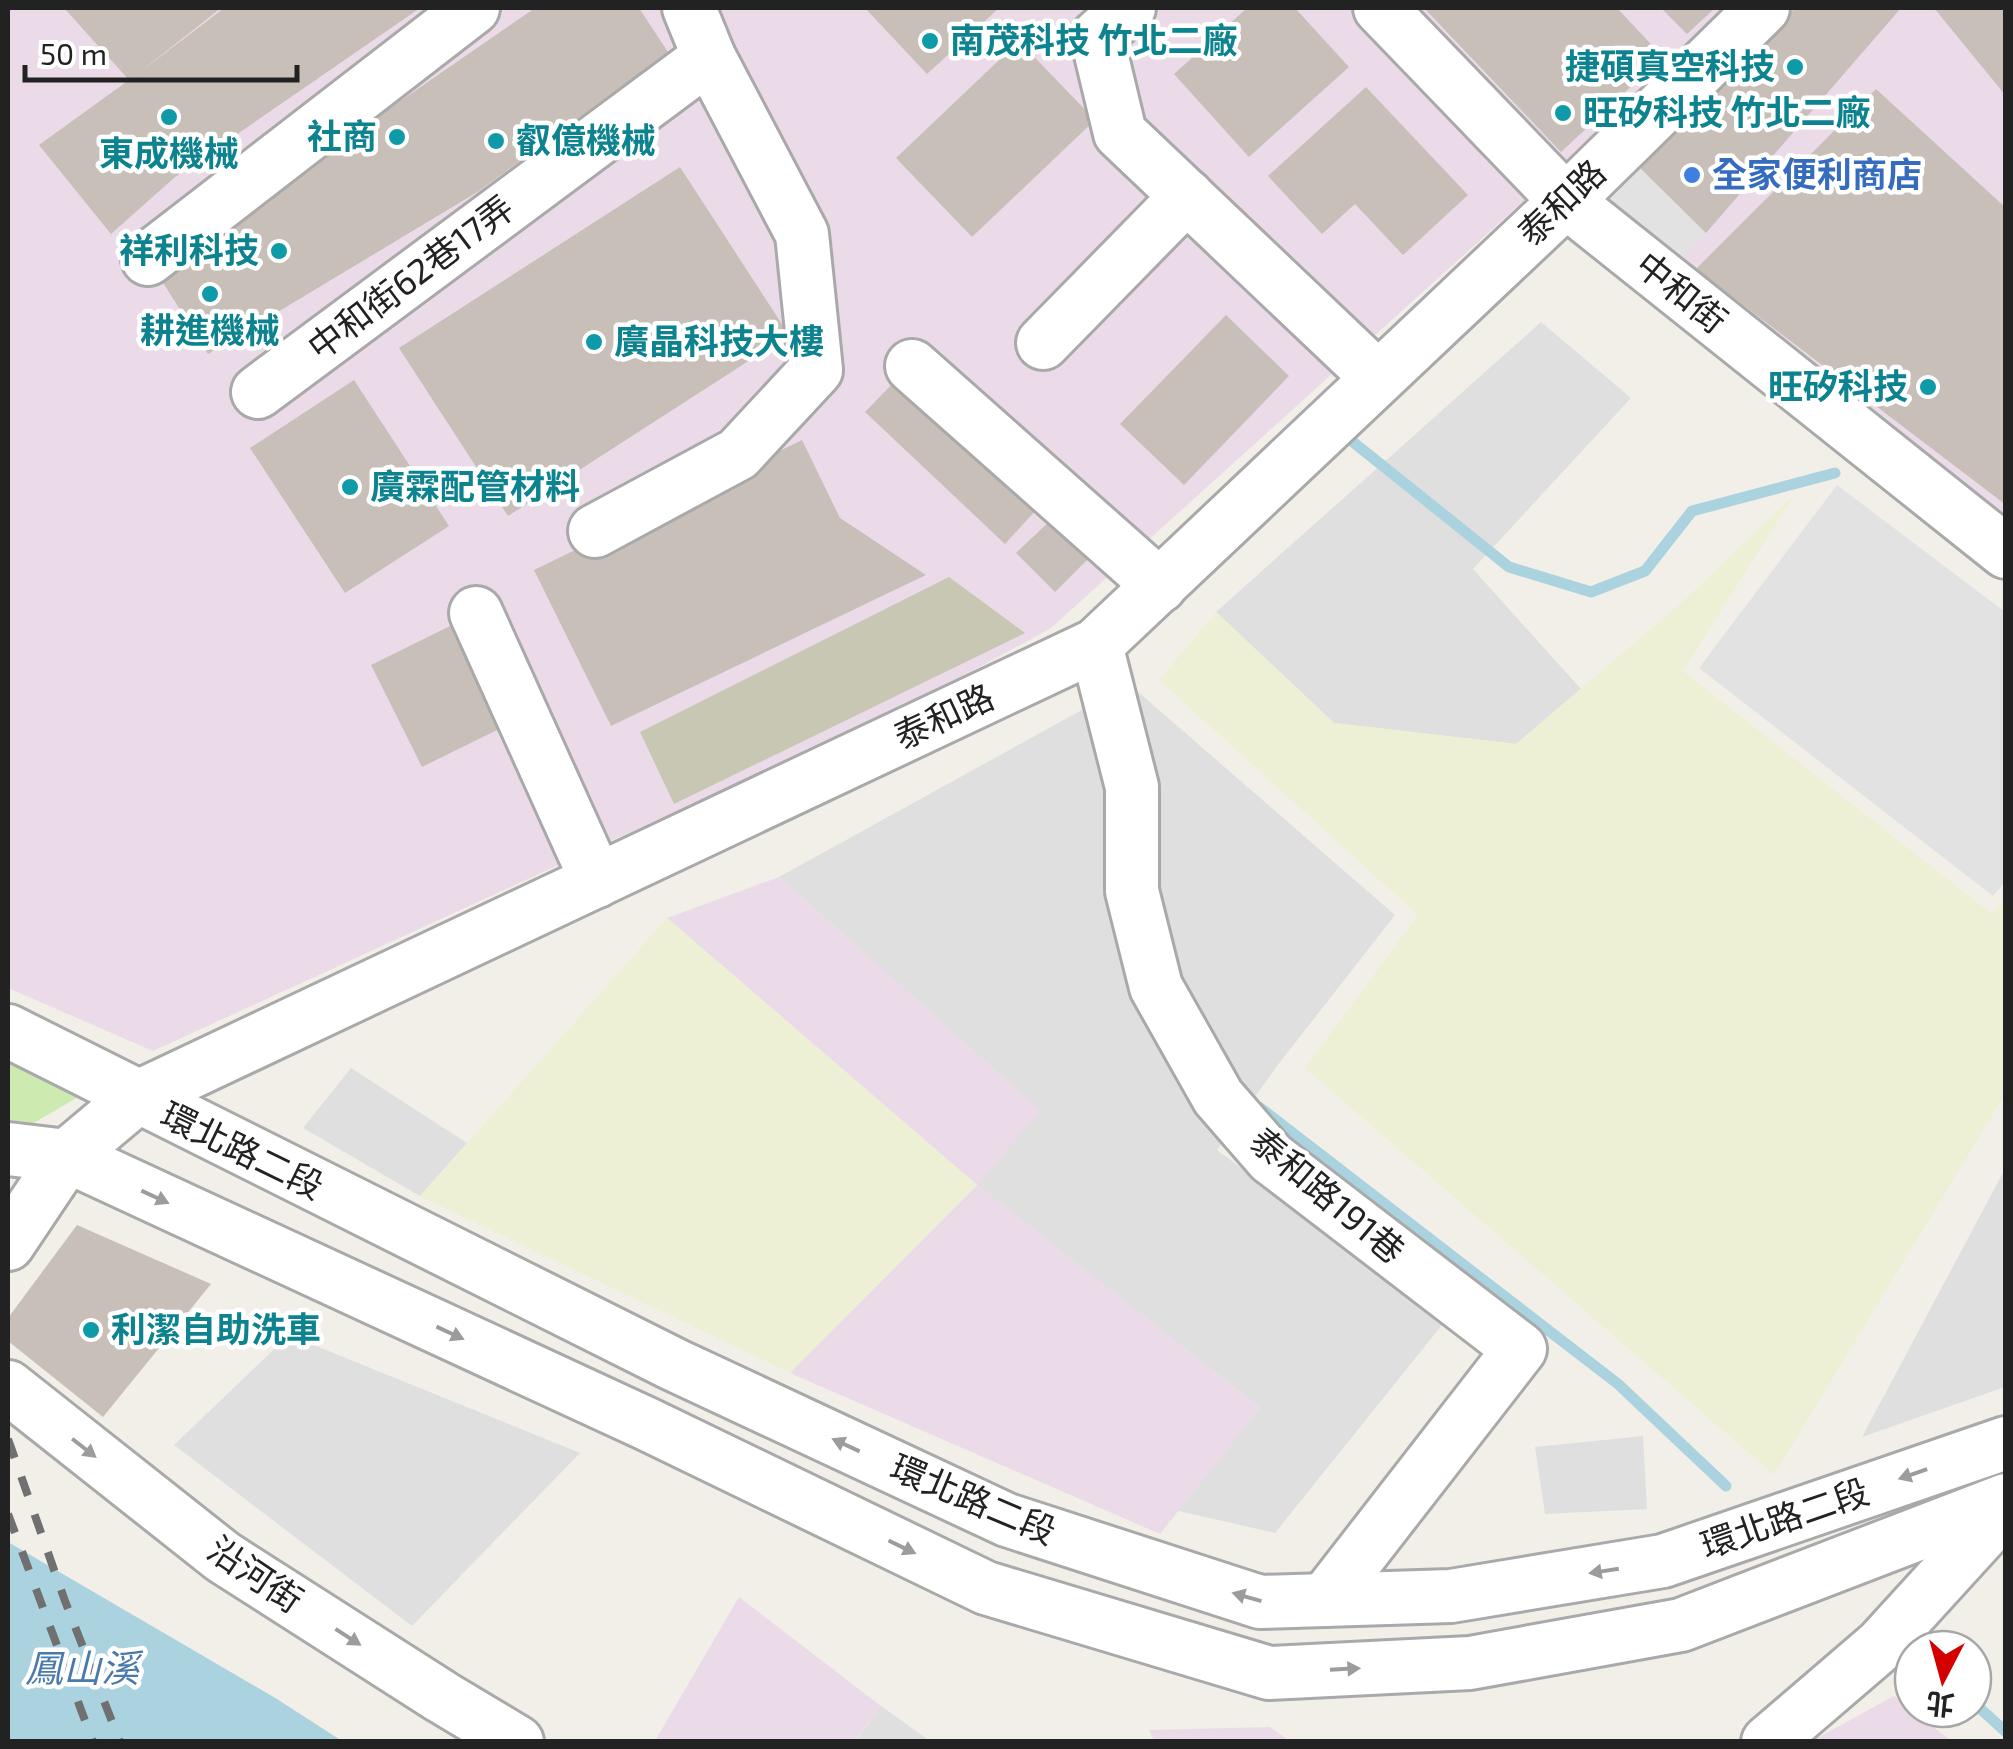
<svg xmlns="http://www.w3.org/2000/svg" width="2013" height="1749" viewBox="0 0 2013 1749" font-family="'Exo 2','Noto Sans TC',sans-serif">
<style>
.residential{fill:#e0dfdf}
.industrial{fill:#ebdbe8}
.construction{fill:#c7c7b4}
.farmland{fill:#eef0d5}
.grass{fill:#cdebb0}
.parking{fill:#e2e2e2}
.water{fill:#aad3df}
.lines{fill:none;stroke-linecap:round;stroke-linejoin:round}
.stream{stroke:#aad3df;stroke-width:11}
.building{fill:#c7bfb8}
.minor-casing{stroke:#a9a9a9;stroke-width:58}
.minor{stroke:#fff;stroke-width:52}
.rail{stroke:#707070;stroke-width:8;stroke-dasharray:20 20;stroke-linecap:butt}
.oneway{fill:#9c9c9c}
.culture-dot{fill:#0f9aa8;stroke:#fff;stroke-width:4}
.shop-dot{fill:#3f7fe0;stroke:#fff;stroke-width:4}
.labels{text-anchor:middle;stroke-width:9;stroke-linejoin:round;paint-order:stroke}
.culture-label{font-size:35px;font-weight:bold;fill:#0d838f;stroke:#fff;text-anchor:start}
.shop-label{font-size:35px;font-weight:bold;fill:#366cbe;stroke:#fff;text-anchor:start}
.street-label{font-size:35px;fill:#222;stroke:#fff}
.water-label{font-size:38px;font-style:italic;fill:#4a7aab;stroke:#fff}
</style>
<rect width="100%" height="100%" fill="#f2efe9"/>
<!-- residential -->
<g class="residential">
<path d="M1541,322L1631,398L1473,569L1581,689L1516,744L1334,723L1216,612Z"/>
<path d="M1129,684L1395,915L1277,1066L1217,1150L1446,1320L1275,1533L1170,1509L1260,1408L977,1185L1039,1110L779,877Z"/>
<path d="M351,1068L467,1143L420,1196L303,1128Z"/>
<path d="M2005,1169V1387L1862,1437Z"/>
<path d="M289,1335L580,1453L412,1626L174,1445Z"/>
<path d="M1643,1436L1647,1509L1545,1514L1535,1447Z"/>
<path d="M881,1706L930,1741L855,1742Z"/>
</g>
<!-- industrial -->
<g class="industrial">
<path d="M8,8H2005V526L1549,178L1051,628L927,696L153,1051L8,988Z"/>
<path d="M779,877L1040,1110L978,1185L1260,1408L1160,1534L790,1373L977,1185L667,918Z"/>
<path d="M739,1597L881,1706L855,1741H655Z"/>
<path d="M1894,1696L1951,1741H1812Z"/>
<path d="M1270,1727L1290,1741H1154L1149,1730Z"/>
</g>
<!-- construction -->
<path class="construction" d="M949,577L1025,633L674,804L640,732Z"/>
<!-- farmland -->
<g class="farmland">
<path d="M1795,494L1683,671L1992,914L2005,898L2006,1093L1774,1475L1305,1068L1418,915L1159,680L1216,612L1334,723L1516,744L1681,603Z"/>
<path d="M667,918L977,1185L790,1373L420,1196Z"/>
</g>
<!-- grass -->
<path class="grass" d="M8,1061L78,1097L32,1124L8,1123Z"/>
<!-- parking -->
<g class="parking">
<path d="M1636,164L1706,233L1675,266L1603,201Z"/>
<path d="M1837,485L2005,612L2006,881L1993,896L1699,668Z"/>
</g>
<!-- water -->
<path class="water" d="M8,1542L277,1699L342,1741H8Z"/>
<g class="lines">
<!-- stream -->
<g class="stream">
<path d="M1348,438L1509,567L1591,592L1645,571L1692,511L1835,473"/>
<path d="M1259,1107L1618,1384L1726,1486"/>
<path d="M1973,1702L2006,1732"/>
</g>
</g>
<!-- building -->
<g class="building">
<path d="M64,8H221L135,76L224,8H420L175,177L111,234L39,145L129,80Z"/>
<path d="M535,8H639L668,52L479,191L208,354L155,270Z"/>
<path d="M865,8H999L927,74Z"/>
<path d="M1247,8H1295L1349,67L1249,157L1174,74Z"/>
<path d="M1424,8H1617L1663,57L1561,152Z"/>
<path d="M1661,8H1715L1687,34Z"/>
<path d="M1795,8H1901L1706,233L1636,164L1683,124Z"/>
<path d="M1934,8H2006V96Z"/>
<path d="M1019,41L1095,120L972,237L896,158Z"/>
<path d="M1366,87L1468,195L1403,255L1355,204L1322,234L1268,176Z"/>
<path d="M1876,89L2006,208V505L1696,269Z"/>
<path d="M680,167L789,335L508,516L399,348Z"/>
<path d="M1226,315L1289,376L1184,485L1120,424Z"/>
<path d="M897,379L1036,510L1005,544L865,412Z"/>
<path d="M354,380L449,526L345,593L250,448Z"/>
<path d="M802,440L840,518L926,575L611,726L534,570Z"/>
<path d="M1052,519L1090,557L1055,592L1016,553Z"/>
<path d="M450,626L501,728L422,767L371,665Z"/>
<path d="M77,1225L211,1284L103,1417L8,1341V1318Z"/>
</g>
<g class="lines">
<!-- minor casing -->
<g class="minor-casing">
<g id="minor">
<path d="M1129,8L1097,37L1120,133L1378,378"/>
<path d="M1380,8L1566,201L2006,552"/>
<path d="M148,259L473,8"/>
<path d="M1043,343L1187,196"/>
<path d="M912,366L1160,586"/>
<path d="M258,392L709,57"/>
<path d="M595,531L738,454L816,370L802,234L709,57L689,8"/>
<path d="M476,613L597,881"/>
<path d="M1096,645L1132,787V891L1156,987L1218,1097L1271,1158L1520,1349L1325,1600"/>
<path d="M8,1031L675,1365L1007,1520L1260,1602L1451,1596L1663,1561L2006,1443"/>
<path d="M8,1149L67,1156L647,1424L986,1588L1269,1673L1470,1663L1681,1625L2006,1500"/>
<path d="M8,1244L67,1156L136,1098L1096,645L1566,201L1763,8"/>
<path d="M8,1387L223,1557L442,1697L517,1742"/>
<path d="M1768,1742L1881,1645L2006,1508"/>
</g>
</g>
<!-- minor -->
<use href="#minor" class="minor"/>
<!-- rail -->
<g class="rail">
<path d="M8,1439L65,1601L120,1742"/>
<path d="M8,1514L93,1742"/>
</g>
</g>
<!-- one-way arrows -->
<defs><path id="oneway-solid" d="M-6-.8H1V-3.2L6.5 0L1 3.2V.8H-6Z" transform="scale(2.5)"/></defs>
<g class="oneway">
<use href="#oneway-solid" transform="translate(155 1197) rotate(25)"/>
<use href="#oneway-solid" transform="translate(450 1333) rotate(25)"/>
<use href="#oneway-solid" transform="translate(846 1445) rotate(-155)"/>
<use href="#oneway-solid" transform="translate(84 1448) rotate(38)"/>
<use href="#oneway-solid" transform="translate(1913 1474) rotate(161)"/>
<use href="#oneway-solid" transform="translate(902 1547) rotate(26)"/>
<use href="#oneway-solid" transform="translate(1604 1571) rotate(171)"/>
<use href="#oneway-solid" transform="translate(1247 1597) rotate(-164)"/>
<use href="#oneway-solid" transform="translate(348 1637) rotate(33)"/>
<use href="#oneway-solid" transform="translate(1345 1669) rotate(-3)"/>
</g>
<!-- markers -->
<g class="culture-dot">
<circle cx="930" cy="41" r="10"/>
<circle cx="1795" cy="67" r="10"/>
<circle cx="1563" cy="113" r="10"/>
<circle cx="169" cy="117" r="10"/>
<circle cx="397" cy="137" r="10"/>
<circle cx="496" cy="141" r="10"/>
<circle cx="279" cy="251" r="10"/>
<circle cx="210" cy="294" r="10"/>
<circle cx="594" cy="342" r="10"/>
<circle cx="1928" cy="387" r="10"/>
<circle cx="350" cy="487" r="10"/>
<circle cx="91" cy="1330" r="10"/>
</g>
<circle class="shop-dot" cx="1692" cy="175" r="10"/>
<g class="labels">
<!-- culture labels -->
<g class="culture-label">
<text x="950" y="53">南茂科技 竹北二廠</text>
<text x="1775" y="79" text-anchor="end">捷碩真空科技</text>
<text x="1583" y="125">旺矽科技 竹北二廠</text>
<text x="377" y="149" text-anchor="end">社商</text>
<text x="516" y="153">叡億機械</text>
<text x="169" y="166" text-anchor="middle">東成機械</text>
<text x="259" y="263" text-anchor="end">祥利科技</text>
<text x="210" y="343" text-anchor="middle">耕進機械</text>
<text x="614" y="354">廣晶科技大樓</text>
<text x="1908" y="399" text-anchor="end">旺矽科技</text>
<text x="370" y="499">廣霖配管材料</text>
<text x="111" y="1342">利潔自助洗車</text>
</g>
<!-- shop labels -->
<g class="shop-label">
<text x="1712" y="187">全家便利商店</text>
</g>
<!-- street labels -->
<g class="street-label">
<text transform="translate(1562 203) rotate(-44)" y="12">泰和路</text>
<text transform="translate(411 278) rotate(-37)" y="12">中和街62巷17弄</text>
<text transform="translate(1681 293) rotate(39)" y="12">中和街</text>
<text transform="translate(944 717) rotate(-25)" y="12">泰和路</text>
<text transform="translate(242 1151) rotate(26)" y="12">環北路二段</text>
<text transform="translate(1327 1196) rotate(40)" y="12">泰和路191巷</text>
<text transform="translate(973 1500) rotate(23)" y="12">環北路二段</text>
<text transform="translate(1785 1519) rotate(-19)" y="12">環北路二段</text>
<text transform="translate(255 1575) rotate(34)" y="12">沿河街</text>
</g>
<!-- water labels -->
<g class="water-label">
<text x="82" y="1682">鳳山溪</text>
</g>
</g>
<!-- border -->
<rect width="2013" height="1749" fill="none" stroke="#222222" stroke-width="20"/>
<!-- north arrow -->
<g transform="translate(1943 1679) rotate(186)"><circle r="48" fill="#ffffff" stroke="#a7a7a7" stroke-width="2.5"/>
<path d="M0-8L18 38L0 25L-18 38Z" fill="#d40000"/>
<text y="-15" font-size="28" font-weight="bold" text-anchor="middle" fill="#222222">北</text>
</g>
<!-- scale -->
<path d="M25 65v15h272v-15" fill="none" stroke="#222222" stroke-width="5"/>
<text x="40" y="65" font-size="30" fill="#222222" stroke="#ffffff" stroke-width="8" paint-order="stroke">50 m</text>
</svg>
